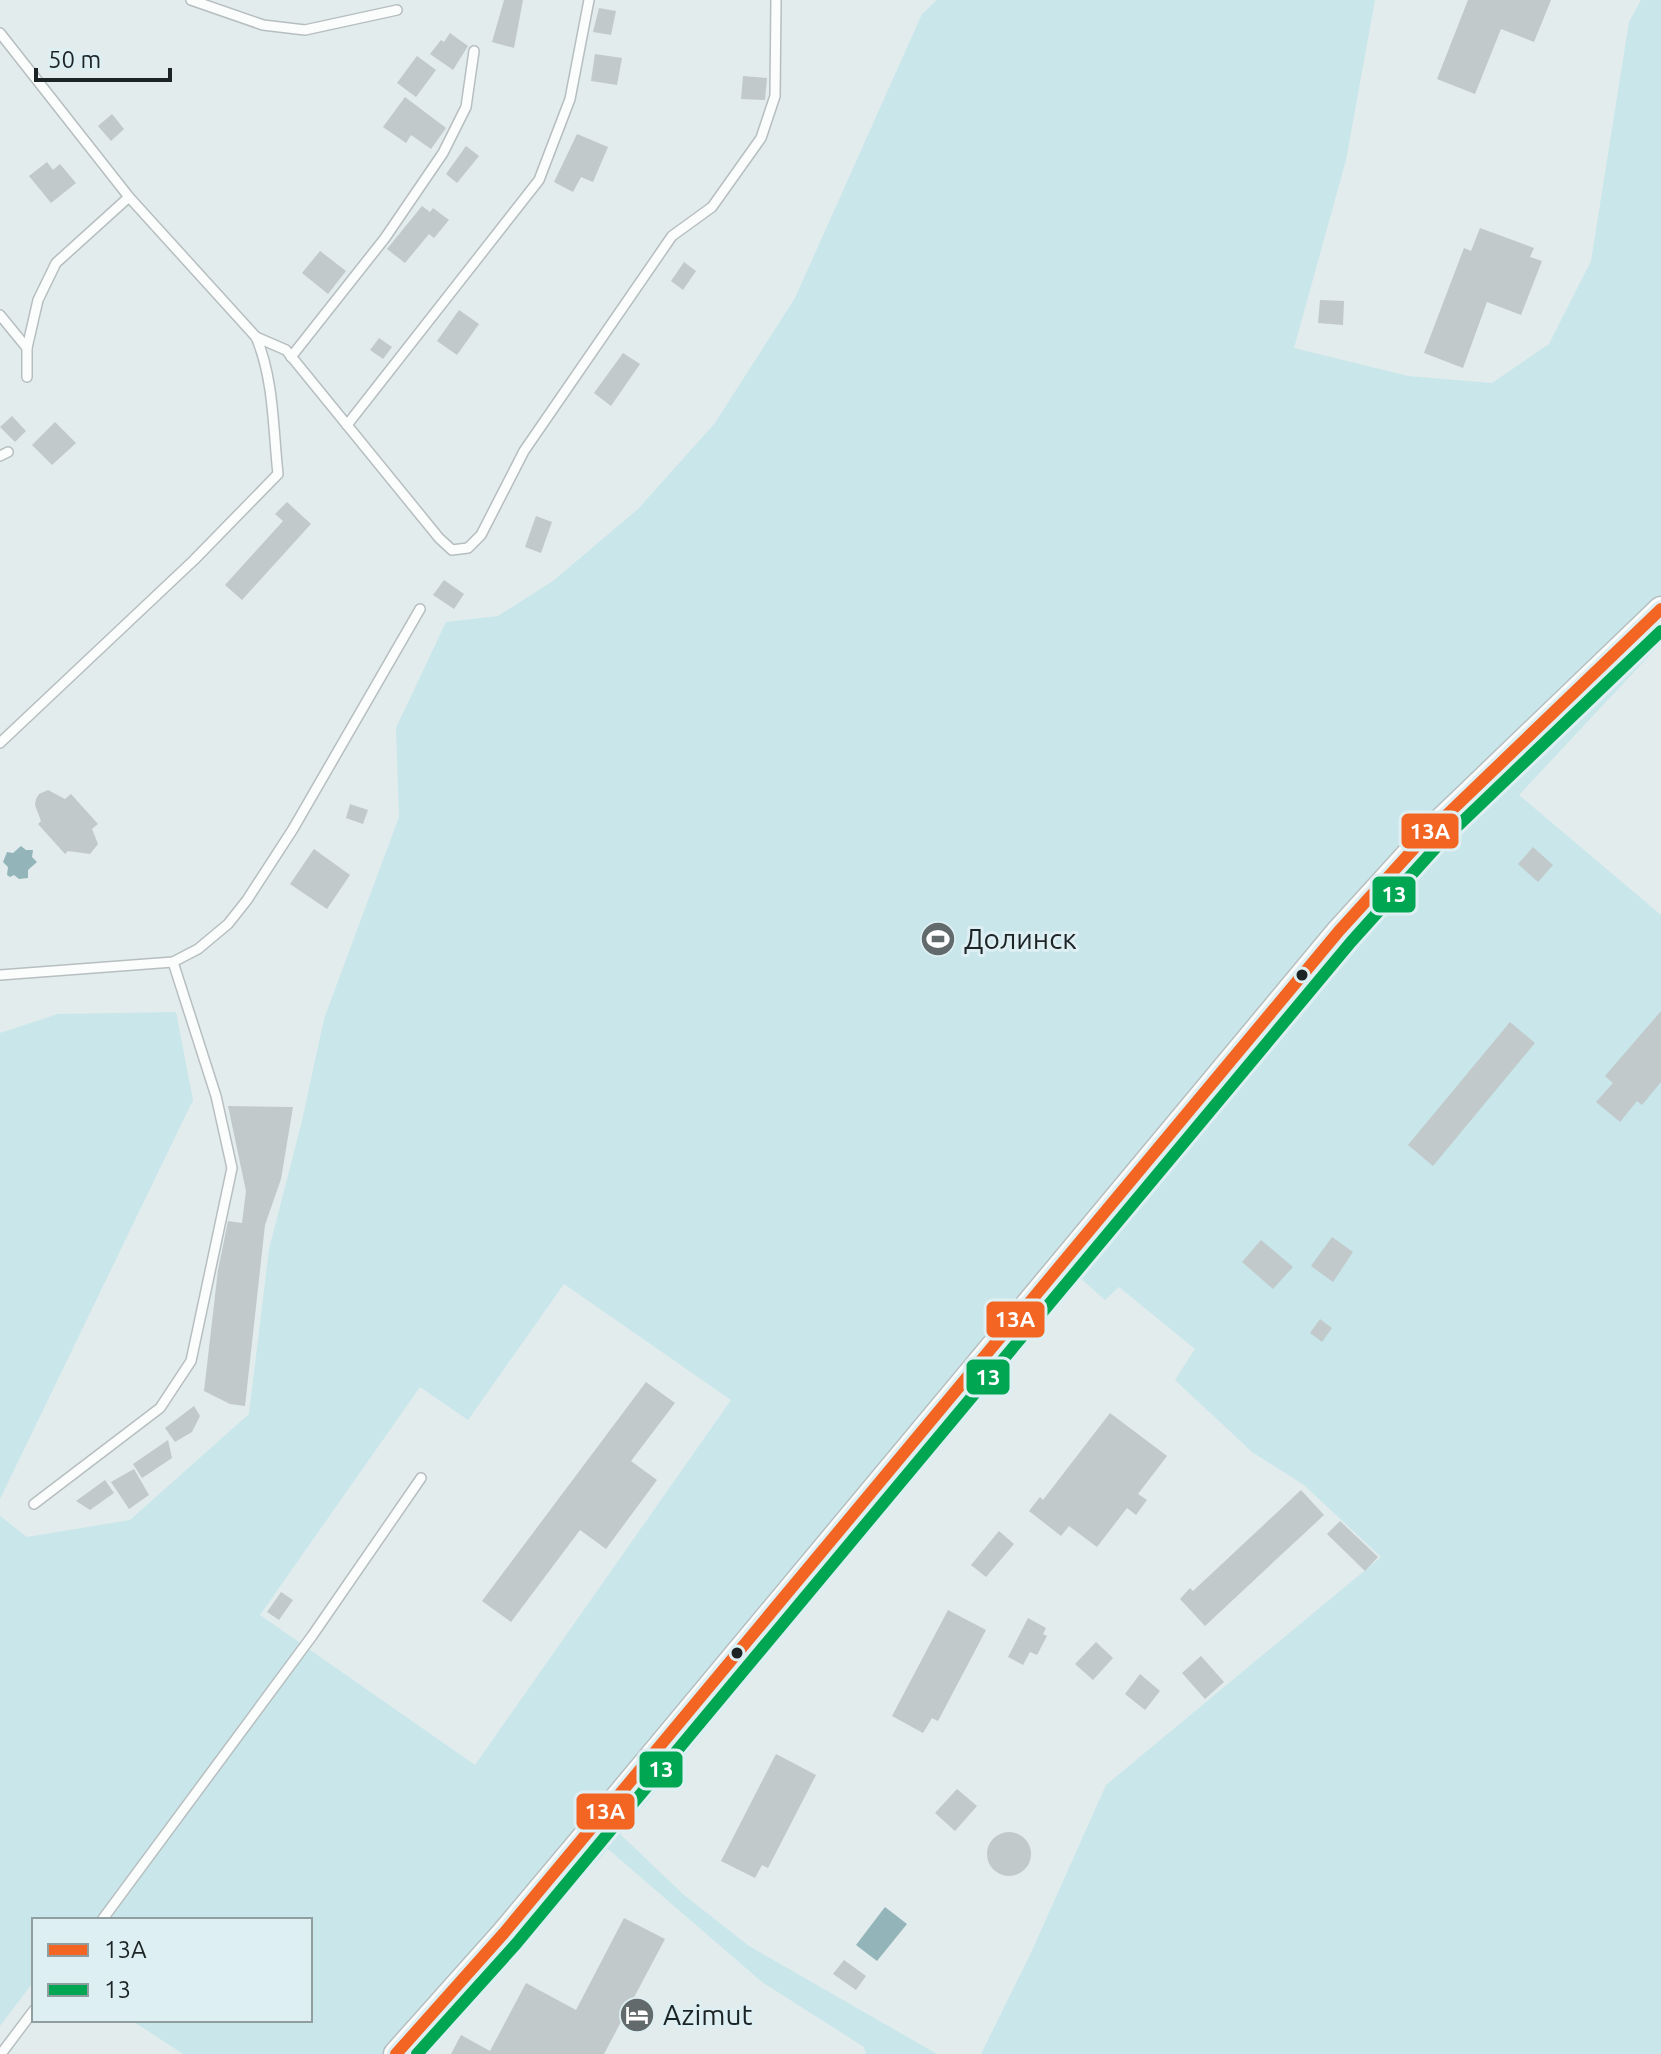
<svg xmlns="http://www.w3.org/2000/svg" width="1661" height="2054" viewBox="0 0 1661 2054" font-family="Ubuntu,sans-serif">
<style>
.green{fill:#c9e6eb;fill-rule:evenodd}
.water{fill:#93b5ba}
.building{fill:#c1c9ca}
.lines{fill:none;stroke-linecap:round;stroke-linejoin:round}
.service-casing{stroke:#b7bebf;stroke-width:12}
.tertiary-casing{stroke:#b7bebf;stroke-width:27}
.service{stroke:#fbfcfc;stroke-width:9}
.tertiary{stroke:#fbfcfc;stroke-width:24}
.bus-1-casing{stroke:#ddeff2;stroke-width:18}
.bus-2-casing{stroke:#ddeff2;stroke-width:18}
.bus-1{stroke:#f26522;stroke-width:12}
.bus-2{stroke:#00a651;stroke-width:12}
.bus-dot{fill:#1d2425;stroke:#ddeff2;stroke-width:3}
.labels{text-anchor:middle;stroke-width:6;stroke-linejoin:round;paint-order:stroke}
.poi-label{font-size:28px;fill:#1d2425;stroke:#ddeff2;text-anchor:start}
.line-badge{stroke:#ddeff2;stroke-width:3}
.badge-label{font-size:22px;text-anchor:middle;font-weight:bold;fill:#fff}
</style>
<rect width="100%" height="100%" fill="#e2eced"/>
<!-- green -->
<g class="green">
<path d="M937,0H1375L1346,160L1294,348L1408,376L1492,383L1549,344L1591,261L1629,22L1641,0H1661V643L1519,795L1661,915V2054H981L1030,1955L1106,1785L1381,1557L1304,1485L1252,1452L1175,1380L1195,1349L1119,1287L1105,1300L1080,1278L620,1834L684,1895L749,1946L937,2054H866L864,2047L762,1982L608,1849L427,2054H183L131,2020H310V1920H34V1981L0,2026V1516L27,1537L130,1520L249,1414L269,1249L302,1121L324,1019L399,817L396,728L446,622L498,616L553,581L638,509L715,423L795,298L922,14ZM564,1284L731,1400L475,1765L260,1615L420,1387L468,1420Z"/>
<path d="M176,1012L193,1100L0,1499V1033L58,1014Z"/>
</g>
<!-- water -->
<g class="water">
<path d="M21,846L26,850H33L32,857L37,862L28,870V878L19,879L14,875L10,877L7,875L8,867L3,862L7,852L13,853Z"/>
<path d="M885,1907L907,1924L877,1961L856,1945Z"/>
</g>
<!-- building -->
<g class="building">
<path d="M504,0H523L514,48L492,42Z"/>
<path d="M1468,0H1551L1534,42L1501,29L1475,94L1437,79Z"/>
<path d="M599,8L616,11L611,35L593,32Z"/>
<path d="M450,33L468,46L453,70L430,54L441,40L444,42Z"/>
<path d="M595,54L622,58L617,85L591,81Z"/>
<path d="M417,56L436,70L416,97L397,83Z"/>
<path d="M743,76L767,78L765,100L741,99Z"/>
<path d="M405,97L446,128L431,149L411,135L406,143L383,127Z"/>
<path d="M112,114L124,129L111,141L98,126Z"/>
<path d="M577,134L608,147L593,182L581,177L573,192L554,182Z"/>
<path d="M466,146L479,156L457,183L446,174Z"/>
<path d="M47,162L53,170L60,164L76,183L51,203L29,176Z"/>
<path d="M422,206L430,212L433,208L449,220L434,238L429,234L405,263L387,249Z"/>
<path d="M1480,228L1534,248L1530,257L1542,261L1521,315L1487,302L1463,368L1424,353L1464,248L1471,251Z"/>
<path d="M320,251L346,271L328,294L302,273Z"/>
<path d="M684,262L696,271L683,290L671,281Z"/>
<path d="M1320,300L1344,301L1343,325L1318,323Z"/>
<path d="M459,310L479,324L457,355L437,341Z"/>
<path d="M379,338L392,347L383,359L370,350Z"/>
<path d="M623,353L640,364L611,406L594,393Z"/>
<path d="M12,416L26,431L15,442L0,427Z"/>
<path d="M55,422L76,443L52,465L32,445Z"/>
<path d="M287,502L311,524L242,600L225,585L283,521L275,514Z"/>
<path d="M536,516L552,522L541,553L525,547Z"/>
<path d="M444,580L464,594L454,609L433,595Z"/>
<path d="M48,790L65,799L71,794L98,824L92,829L98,844L90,854L68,851L65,854L38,824L41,821L35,805L36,799L39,794Z"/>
<path d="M350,804L368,810L363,824L346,818Z"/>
<path d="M1533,847L1553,865L1538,882L1518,864Z"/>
<path d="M314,849L350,875L327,909L290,884Z"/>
<path d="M1661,1011V1082L1642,1105L1637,1101L1620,1122L1596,1102L1613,1083L1605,1076Z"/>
<path d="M1510,1022L1535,1043L1433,1166L1408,1145Z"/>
<path d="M228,1106L293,1107L281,1179L265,1225L245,1406L230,1404L204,1391L218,1270L228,1221L242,1223L246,1191Z"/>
<path d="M1332,1237L1353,1252L1333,1282L1311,1266Z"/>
<path d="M1261,1240L1293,1267L1273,1289L1242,1262Z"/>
<path d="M1320,1319L1332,1328L1322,1342L1310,1333Z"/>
<path d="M646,1382L675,1403L631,1461L657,1480L606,1549L580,1530L511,1622L482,1601Z"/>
<path d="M194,1406L200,1416L192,1432L175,1442L165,1428Z"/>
<path d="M1110,1413L1167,1456L1138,1494L1147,1500L1136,1515L1127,1508L1097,1547L1069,1526L1061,1536L1029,1511L1040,1497L1043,1500Z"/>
<path d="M168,1440L172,1458L142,1478L133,1464Z"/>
<path d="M134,1469L149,1495L129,1509L111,1482Z"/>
<path d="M105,1480L114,1493L90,1510L76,1501Z"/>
<path d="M1301,1490L1324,1515L1205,1626L1180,1599L1190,1588L1193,1591Z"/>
<path d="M1340,1521L1378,1557L1365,1571L1327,1534Z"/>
<path d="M999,1531L1014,1544L986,1577L971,1565Z"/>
<path d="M281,1592L293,1600L279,1620L267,1612Z"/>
<path d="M948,1610L986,1630L938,1721L932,1718L923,1733L892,1716Z"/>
<path d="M1028,1618L1046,1628L1043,1634L1047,1636L1037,1655L1030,1652L1023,1665L1008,1657Z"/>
<path d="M1096,1642L1113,1658L1093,1680L1075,1664Z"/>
<path d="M1201,1656L1224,1682L1205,1699L1182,1673Z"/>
<path d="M1140,1674L1160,1691L1145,1710L1125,1694Z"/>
<path d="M776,1754L816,1775L768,1868L762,1865L755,1878L721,1861Z"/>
<path d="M957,1789L977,1806L955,1831L935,1813Z"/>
<circle cx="1009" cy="1854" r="22"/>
<path d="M624,1918L665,1939L604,2054H451L461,2035L490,2051L526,1983L576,2010Z"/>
<path d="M844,1960L866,1976L856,1990L833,1974Z"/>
</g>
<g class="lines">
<!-- service casing -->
<g class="service-casing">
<g id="service">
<path d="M191,0L263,25L305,30L397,10"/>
<path d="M0,33L129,197L256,337C274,379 273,429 278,474L194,560L0,743"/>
<path d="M0,315L27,348V377"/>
<path d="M256,337L286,350L439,538L452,550L468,548L481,535L524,451L672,236L712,207L761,138L775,96L776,0"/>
<path d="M27,348L38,300L56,263L129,197"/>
<path d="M291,357L385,238L443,153L466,107L474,51"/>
<path d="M347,425L539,180L570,99L589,0"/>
<path d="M0,456L8,452"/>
<path d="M0,975L173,962L198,949L228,924L247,900L293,829L420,609"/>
<path d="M34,1504L160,1408L191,1361L232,1168L216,1096L173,962"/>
<path d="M102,1920L312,1636L421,1478"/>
<path d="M1,2054L34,2010"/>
</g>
</g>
<!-- tertiary casing -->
<g class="tertiary-casing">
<path id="tertiary" d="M396,2054L504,1933L598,1821L1339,931L1429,832L1661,609"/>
</g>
<!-- service -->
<use href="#service" class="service"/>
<!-- tertiary -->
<use href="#tertiary" class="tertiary"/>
<!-- bus-1 casing -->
<g class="bus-1-casing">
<path id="bus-1" d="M396,2054L504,1933L1339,931L1429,832L1661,609"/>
</g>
<!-- bus-2 casing -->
<g class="bus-2-casing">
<path id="bus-2" d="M417,2054L516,1944L610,1831L1351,942L1440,843L1661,631"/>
</g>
<!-- bus-1 -->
<use href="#bus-1" class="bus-1"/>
<!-- bus-2 -->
<use href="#bus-2" class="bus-2"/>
</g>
<!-- icons -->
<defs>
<g id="stadium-disc" transform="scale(1.8)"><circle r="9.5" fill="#626a6b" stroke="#ddeff2"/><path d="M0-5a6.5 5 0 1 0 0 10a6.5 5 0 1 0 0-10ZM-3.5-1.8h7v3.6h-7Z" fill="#fff"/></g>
<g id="hotel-disc" transform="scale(1.8)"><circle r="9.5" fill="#626a6b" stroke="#ddeff2"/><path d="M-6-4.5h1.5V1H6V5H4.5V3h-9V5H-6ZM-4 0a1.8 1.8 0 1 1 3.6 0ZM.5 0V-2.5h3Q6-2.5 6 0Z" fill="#fff"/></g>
</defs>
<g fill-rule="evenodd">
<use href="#stadium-disc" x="938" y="939"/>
<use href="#hotel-disc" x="637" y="2015"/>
</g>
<!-- markers -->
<g class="bus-dot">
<circle cx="1302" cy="975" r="7"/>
<circle cx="737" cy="1653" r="7"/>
</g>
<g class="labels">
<!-- poi labels -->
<g class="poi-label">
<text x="964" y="949">Долинск</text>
<text x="663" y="2025">Azimut</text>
</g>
</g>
<g class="line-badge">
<rect x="1400" y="812" width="60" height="38" rx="8" fill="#f26522"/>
<rect x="1371" y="875" width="46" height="39" rx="8" fill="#00a651"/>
<rect x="985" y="1300" width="61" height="39" rx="8" fill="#f26522"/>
<rect x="965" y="1358" width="46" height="38" rx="8" fill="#00a651"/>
<rect x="638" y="1750" width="46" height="39" rx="8" fill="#00a651"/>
<rect x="575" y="1792" width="61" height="39" rx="8" fill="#f26522"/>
</g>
<g class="badge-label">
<text x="1430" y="839">13А</text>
<text x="1394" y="902">13</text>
<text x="1015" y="1327">13А</text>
<text x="988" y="1385">13</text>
<text x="661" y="1777">13</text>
<text x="605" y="1819">13А</text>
</g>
<!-- legend -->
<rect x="32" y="1918" width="280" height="104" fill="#ddeff2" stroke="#909ea0" stroke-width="2"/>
<rect x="48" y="1944" width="40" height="12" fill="#f26522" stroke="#909ea0" stroke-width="2"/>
<text x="104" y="1958" font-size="24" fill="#1d2425">13А</text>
<rect x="48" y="1984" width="40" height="12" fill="#00a651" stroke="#909ea0" stroke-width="2"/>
<text x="104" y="1998" font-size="24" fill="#1d2425">13</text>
<!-- scale -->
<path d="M36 68v12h134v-12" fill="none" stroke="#1d2425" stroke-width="4"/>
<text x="48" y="68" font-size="24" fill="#1d2425" stroke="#ddeff2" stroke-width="6" paint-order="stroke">50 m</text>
</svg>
